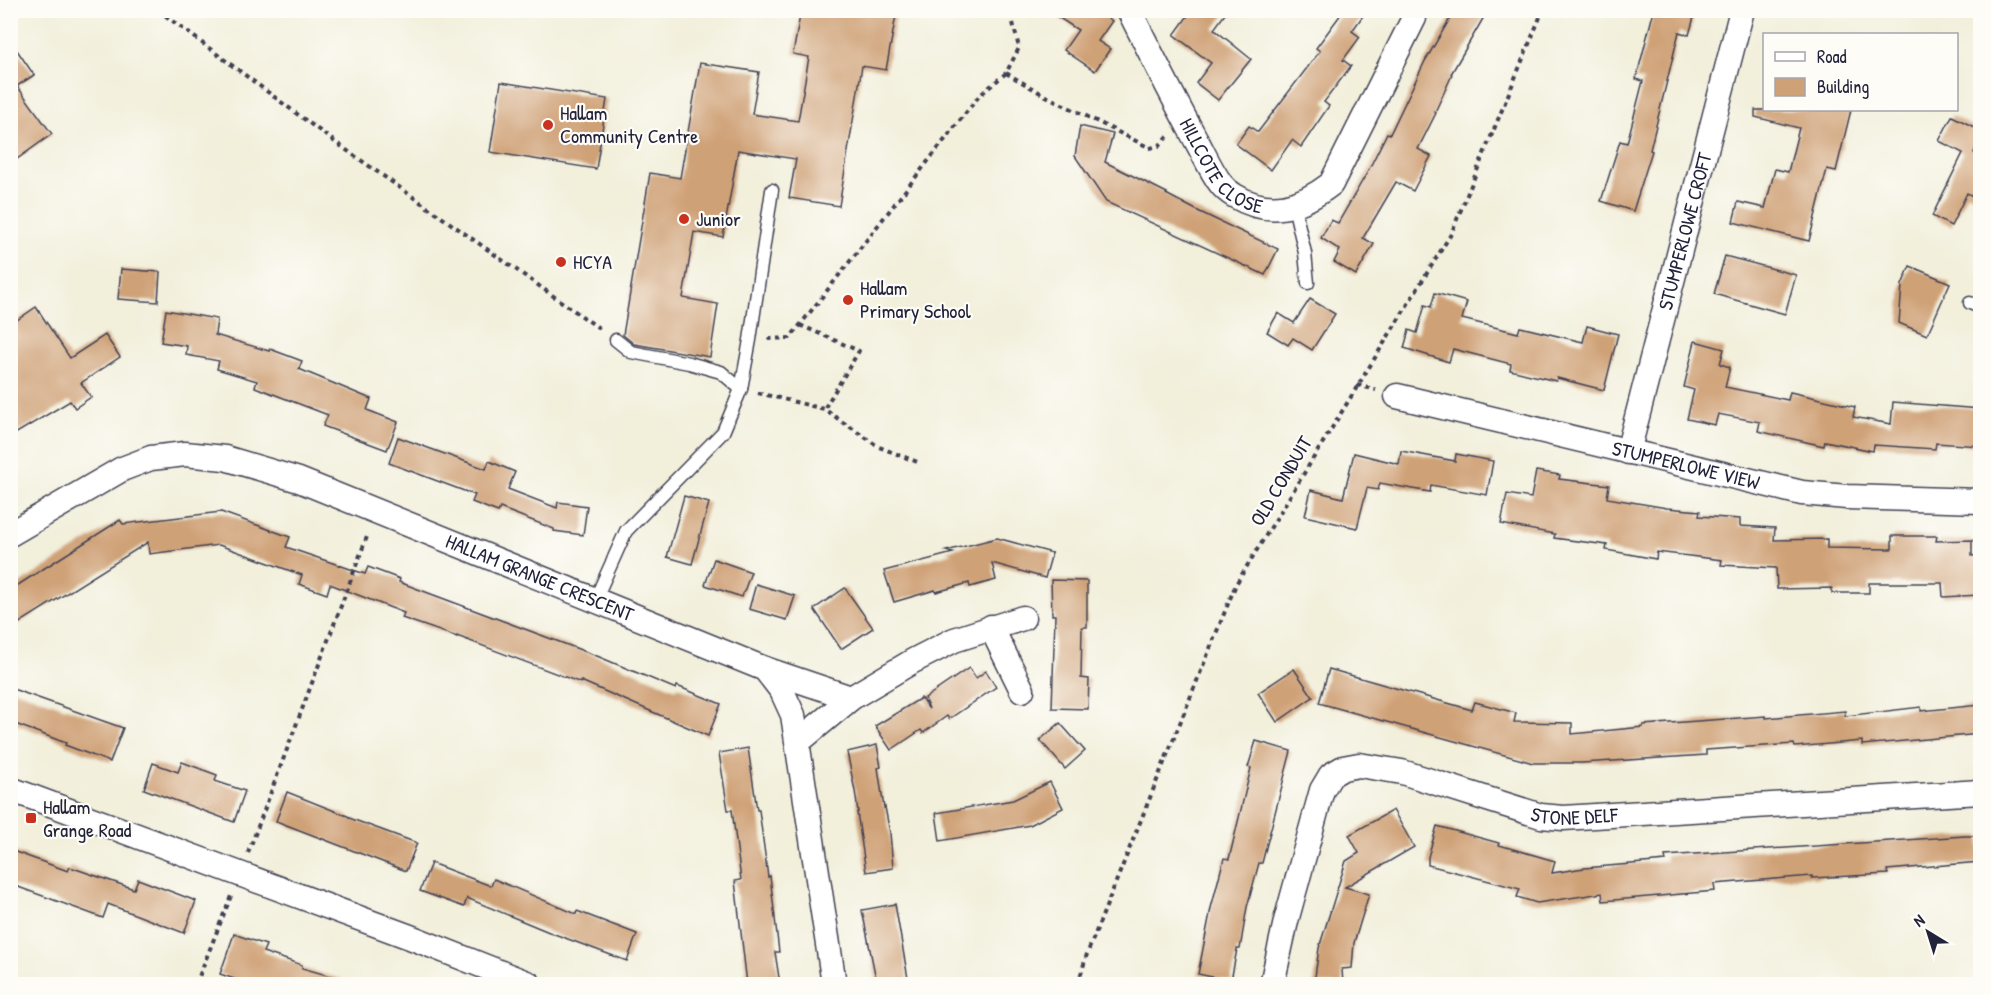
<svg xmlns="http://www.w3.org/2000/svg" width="1991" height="995" viewBox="0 0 1991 995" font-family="'Patrick Hand',sans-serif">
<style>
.building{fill:#cfa177}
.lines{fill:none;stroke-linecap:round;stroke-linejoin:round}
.service-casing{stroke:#414153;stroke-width:15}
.minor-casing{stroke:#414153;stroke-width:27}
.path{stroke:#414153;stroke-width:4;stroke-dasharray:4.5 4.5;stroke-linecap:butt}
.service{stroke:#fff;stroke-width:12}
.minor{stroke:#fff;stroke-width:24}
.poi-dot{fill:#c8321e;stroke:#fdfcf7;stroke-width:2}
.labels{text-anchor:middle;stroke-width:4.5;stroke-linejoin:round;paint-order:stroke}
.poi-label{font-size:20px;fill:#22223b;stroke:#fdfcf7;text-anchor:start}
.street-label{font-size:20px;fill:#22223b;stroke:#fdfcf7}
</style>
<rect width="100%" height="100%" fill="#fdfcf7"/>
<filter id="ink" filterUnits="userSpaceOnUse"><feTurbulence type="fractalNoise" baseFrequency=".0167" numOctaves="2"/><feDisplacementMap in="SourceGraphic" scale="12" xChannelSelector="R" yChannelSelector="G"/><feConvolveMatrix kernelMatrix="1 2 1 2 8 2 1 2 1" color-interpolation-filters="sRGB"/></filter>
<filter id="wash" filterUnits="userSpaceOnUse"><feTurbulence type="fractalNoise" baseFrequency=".008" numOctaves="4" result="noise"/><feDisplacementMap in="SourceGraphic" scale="24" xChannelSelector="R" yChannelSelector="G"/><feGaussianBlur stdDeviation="1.35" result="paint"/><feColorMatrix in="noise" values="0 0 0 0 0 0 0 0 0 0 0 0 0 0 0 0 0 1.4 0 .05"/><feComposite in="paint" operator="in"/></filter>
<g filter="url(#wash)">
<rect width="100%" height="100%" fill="#f2efdb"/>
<g id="blocks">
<!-- building -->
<g class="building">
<path d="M801,10H897L886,70L862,66L839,206L789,198L796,159L738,150L723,237L694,232L683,298L718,304L710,357L634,344L623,335L650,173L680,178L700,63L759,72L752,114L798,121L809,57L793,54Z"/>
<path d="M1047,10H1097L1112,21L1098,41L1110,49L1095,71L1064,50L1078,30Z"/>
<path d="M1192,10H1228L1214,29L1251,59L1218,100L1196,83L1211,63L1174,35Z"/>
<path d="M1344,10H1367L1352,31L1360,37L1343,60L1351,66L1324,102L1329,106L1301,147L1292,140L1271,170L1236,144L1249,126L1258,132L1320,51L1316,48Z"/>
<path d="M1455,10H1488L1451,74L1452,75L1435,112L1436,113L1418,149L1431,156L1413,191L1396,182L1363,238L1374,244L1356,275L1334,262L1340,250L1321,238L1331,220L1338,223L1368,171L1387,133L1390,134L1425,61Z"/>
<path d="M1654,10H1696L1689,35L1679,32L1650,150L1652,151L1633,211L1601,201L1620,141L1627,143L1643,81L1636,79Z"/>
<path d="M10,40L34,75L17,86L52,134L10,164Z"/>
<path d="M501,82L607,99L596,169L490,152Z"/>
<path d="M1755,110H1851L1836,171L1827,169L1809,241L1733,222L1738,202L1765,208L1775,169L1788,172L1799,128L1755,117Z"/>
<path d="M1952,116L1980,130V139L1974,153L1980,156V200L1967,193L1951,226L1932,216L1963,153L1939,141Z"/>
<path d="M1080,126L1113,134L1105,162L1167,193L1166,194L1200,212L1278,249L1265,275L1106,202L1075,156Z"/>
<path d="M1725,256L1796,275L1785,314L1714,294Z"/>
<path d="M1910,266L1950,283L1927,335L1899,323L1902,285Z"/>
<path d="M121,269L160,272L158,302L118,299Z"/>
<path d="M1435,293L1467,302L1462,319L1518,333L1520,327L1583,342L1587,326L1618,334L1604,390L1557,378L1556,381L1510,370L1511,364L1453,349L1449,362L1404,348L1409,330L1417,333L1425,305L1431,307Z"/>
<path d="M1310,299L1335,314L1312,350L1293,338L1288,345L1267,332L1278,313L1294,323Z"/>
<path d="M36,307L70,358L105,335L120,357L81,383L91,397L75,408L70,401L10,437V325Z"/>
<path d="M166,310L217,319L215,335L269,351L270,349L302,361L299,369L371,399L367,410L398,422L387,450L323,426L328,415L255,387L257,381L217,369L219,361L186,355L187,346L161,342Z"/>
<path d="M1695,341L1724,349L1720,364L1730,367L1725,387L1788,400L1790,392L1855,407L1853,417L1891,424L1893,402L1980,409V446L1936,443L1935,449L1874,445L1873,451L1825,441L1824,446L1758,431L1760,422L1718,414L1715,425L1687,419L1694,390L1684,387Z"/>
<path d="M398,437L486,469L489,461L515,472L508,489L557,508L558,502L587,506L583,535L554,531V529L500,508L498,512L472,502L475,495L389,463Z"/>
<path d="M1401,451L1455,461L1456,454L1493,461L1487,495L1431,485L1430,492L1380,483L1378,490L1367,488L1357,528L1305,516L1311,490L1343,498L1354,453L1399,464Z"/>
<path d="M1536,471L1560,475L1559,479L1609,485L1607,498L1667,508L1700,511L1699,516L1740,519V526L1775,528L1774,540L1827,539V548L1892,549V536H1937L1936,541L1972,540V556L1980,555V595L1943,597L1942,583H1869V593H1832V588L1777,589L1776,568L1721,565L1722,560L1657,552L1656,559L1606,550L1607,545L1554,538L1555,534L1501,524L1507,494L1531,498Z"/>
<path d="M684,496L709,503L692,564L667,557Z"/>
<path d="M221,512L290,537L286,547L365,574L368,567L400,579L399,582L597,656L676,689L677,686L721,704L708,736L581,681V683L457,636V637L402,618L404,613L330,584L327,594L299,584L302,575L219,545L149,554L148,542L10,629V590L120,520L123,524Z"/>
<path d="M997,538L1052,553L1045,578L992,563L996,580L970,587L969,583L936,592L935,590L894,602L884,571L953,553L946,551Z"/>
<path d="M714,559L751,572L742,597L705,585Z"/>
<path d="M1051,580L1087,581V627H1082L1081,678L1089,679L1088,709L1052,708L1055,615H1052Z"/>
<path d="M756,584L795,596L787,620L749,609Z"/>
<path d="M845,588L873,628L841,649L814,609Z"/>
<path d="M969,668L976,678L986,671L996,687L949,719L947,716L923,733L921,730L891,750L875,726L921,698L929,709L925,698Z"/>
<path d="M1294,669L1313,697L1277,722L1258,693Z"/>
<path d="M1329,669L1472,710L1475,702L1516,713L1514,722L1572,723V734L1643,727V725L1766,716V718L1845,711V716L1921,707V711L1980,705V734L1862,745V741L1795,747L1794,744L1706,750V755L1582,763H1533L1319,703Z"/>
<path d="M10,688L123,728L110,762L65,745L66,743L10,722Z"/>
<path d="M1060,723L1085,751L1065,769L1040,740Z"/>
<path d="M1256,741L1291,751L1262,863H1259L1247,907L1240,949H1237L1231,981L1198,974L1211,908L1224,858L1229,859L1251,768L1248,767Z"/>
<path d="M877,745L881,767L878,768L884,808L885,807L890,833L893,868L866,872L857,812H858L855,791L847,752Z"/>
<path d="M748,748L757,810H759L768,877L770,876L779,952H775L780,984H747L735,881L741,880L732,810H728L719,753Z"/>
<path d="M182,762L217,775L215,781L245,791L234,822L144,789L153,763L178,772Z"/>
<path d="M1050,782L1063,808L1030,825L940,841L936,813L1013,800Z"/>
<path d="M287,792L350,817L349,818L417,843L406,871L276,821Z"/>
<path d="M1393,810L1414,847L1345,887L1369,894L1354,943L1352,968L1342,969L1343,984H1314L1319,948L1346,861L1359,853L1349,835Z"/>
<path d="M1437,826L1499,843V845L1555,861L1552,873L1584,868L1666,861L1665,856L1965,836H1980V862L1887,870L1888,874L1812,878V876L1714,884L1715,891L1603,901L1602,893L1537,903L1517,897L1520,889L1428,865V857Z"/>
<path d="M10,850L68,871L70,867L134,889L138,879L196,901L184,933L108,904L103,918L10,884Z"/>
<path d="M431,863L491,886L494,879L576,914L577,911L637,934L627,961L549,932L467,898L464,907L420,891Z"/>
<path d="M895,904L909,984H877L862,910Z"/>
<path d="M234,934L266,945L263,952L302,965V968L341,979V984H249L220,974Z"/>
</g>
</g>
</g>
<g filter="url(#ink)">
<use href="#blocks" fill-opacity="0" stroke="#414153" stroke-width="1.5"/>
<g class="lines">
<!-- service casing -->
<g class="service-casing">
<g id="service">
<path d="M1294,206L1305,253L1308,283"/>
<path d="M1970,303L1980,307"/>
<path d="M616,340L631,352L689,363L721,372L741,389"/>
<path d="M595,600L626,531L723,432L741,389L750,340L772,190"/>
</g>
</g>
<!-- minor casing -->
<g class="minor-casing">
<g id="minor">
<path id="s1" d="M1129,10C1151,54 1173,97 1196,140C1204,154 1211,171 1221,184C1224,188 1230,193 1235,196C1270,217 1301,207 1331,184L1414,18V10"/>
<path id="s2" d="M1397,396L1802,493L1847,497L1980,501"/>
<path id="s3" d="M1628,452L1742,10"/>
<path id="s4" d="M10,534L122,469L151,458L185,454L225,458L299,480L765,669L782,691L793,715L834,984"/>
<path d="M991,627L1022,690"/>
<path d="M765,669L851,698"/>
<path d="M798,742L851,698L913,661L954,640L1023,618"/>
<path d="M10,789L410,937L529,984"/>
<path id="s5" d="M1272,984L1286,921L1322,790L1331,775L1343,768L1359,765L1402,772L1541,816L1563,818L1980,792"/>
</g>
</g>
<!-- path -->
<g class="path">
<path d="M158,10L328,137L603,331"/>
<path d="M1006,73L1044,95L1150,148L1159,146L1169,135"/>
<path d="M800,325L859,351L824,409"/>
<path d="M768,339L790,338L979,96L1006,73L1019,48L1010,10"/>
<path d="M1357,385L1376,390"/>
<path d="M758,393L824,409L879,447L920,463"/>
<path d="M248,853L368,534"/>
<path d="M196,984L231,896"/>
<path d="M1078,984L1087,954L1236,584L1451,234L1543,10"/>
</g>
<!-- service -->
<use href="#service" class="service"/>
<!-- minor -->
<use href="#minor" class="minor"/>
</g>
</g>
<!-- markers -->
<g class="poi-dot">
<circle cx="548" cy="125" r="6"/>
<circle cx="684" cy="219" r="6"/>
<circle cx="561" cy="262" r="6"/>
<circle cx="848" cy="300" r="6"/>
<rect x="25" y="812" width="12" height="12" rx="3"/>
</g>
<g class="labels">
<!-- poi labels -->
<g class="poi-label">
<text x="560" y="120">Hallam<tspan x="560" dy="23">Community Centre</tspan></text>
<text x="696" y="226">Junior</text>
<text x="573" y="269">HCYA</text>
<text x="860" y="295">Hallam<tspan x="860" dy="23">Primary School</tspan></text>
<text x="43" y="814">Hallam<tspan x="43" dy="23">Grange Road</tspan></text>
</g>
<!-- street labels -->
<g class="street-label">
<text dy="7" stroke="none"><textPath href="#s1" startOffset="184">HILLCOTE CLOSE</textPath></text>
<text dy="7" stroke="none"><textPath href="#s3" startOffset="228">STUMPERLOWE CROFT</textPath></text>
<text dy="7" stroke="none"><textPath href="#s2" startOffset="297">STUMPERLOWE VIEW</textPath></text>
<text transform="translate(1281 481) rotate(-59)" y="7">OLD CONDUIT</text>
<text dy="7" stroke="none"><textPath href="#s4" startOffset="572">HALLAM GRANGE CRESCENT</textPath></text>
<text dy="7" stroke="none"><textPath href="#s5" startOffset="471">STONE DELF</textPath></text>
</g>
</g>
<!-- margin -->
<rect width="1991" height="995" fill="none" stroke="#fdfcf7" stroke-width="36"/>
<!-- legend -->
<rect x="1763" y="33" width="195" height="78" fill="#fdfcf7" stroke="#a5a5ac" stroke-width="1.5"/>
<rect x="1775" y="52" width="30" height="9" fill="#ffffff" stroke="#a5a5ac" stroke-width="1.5"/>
<text x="1817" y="63" font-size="18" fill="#22223b">Road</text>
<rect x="1775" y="78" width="30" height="18" fill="#cfa177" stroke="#a5a5ac" stroke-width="1.5"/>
<text x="1817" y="93" font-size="18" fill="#22223b">Building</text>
<!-- north arrow -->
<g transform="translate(1928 932) rotate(322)" stroke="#fdfcf7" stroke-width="4.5" paint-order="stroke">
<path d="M0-4.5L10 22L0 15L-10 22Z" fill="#22223b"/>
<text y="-9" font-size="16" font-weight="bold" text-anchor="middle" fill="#22223b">N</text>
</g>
</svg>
